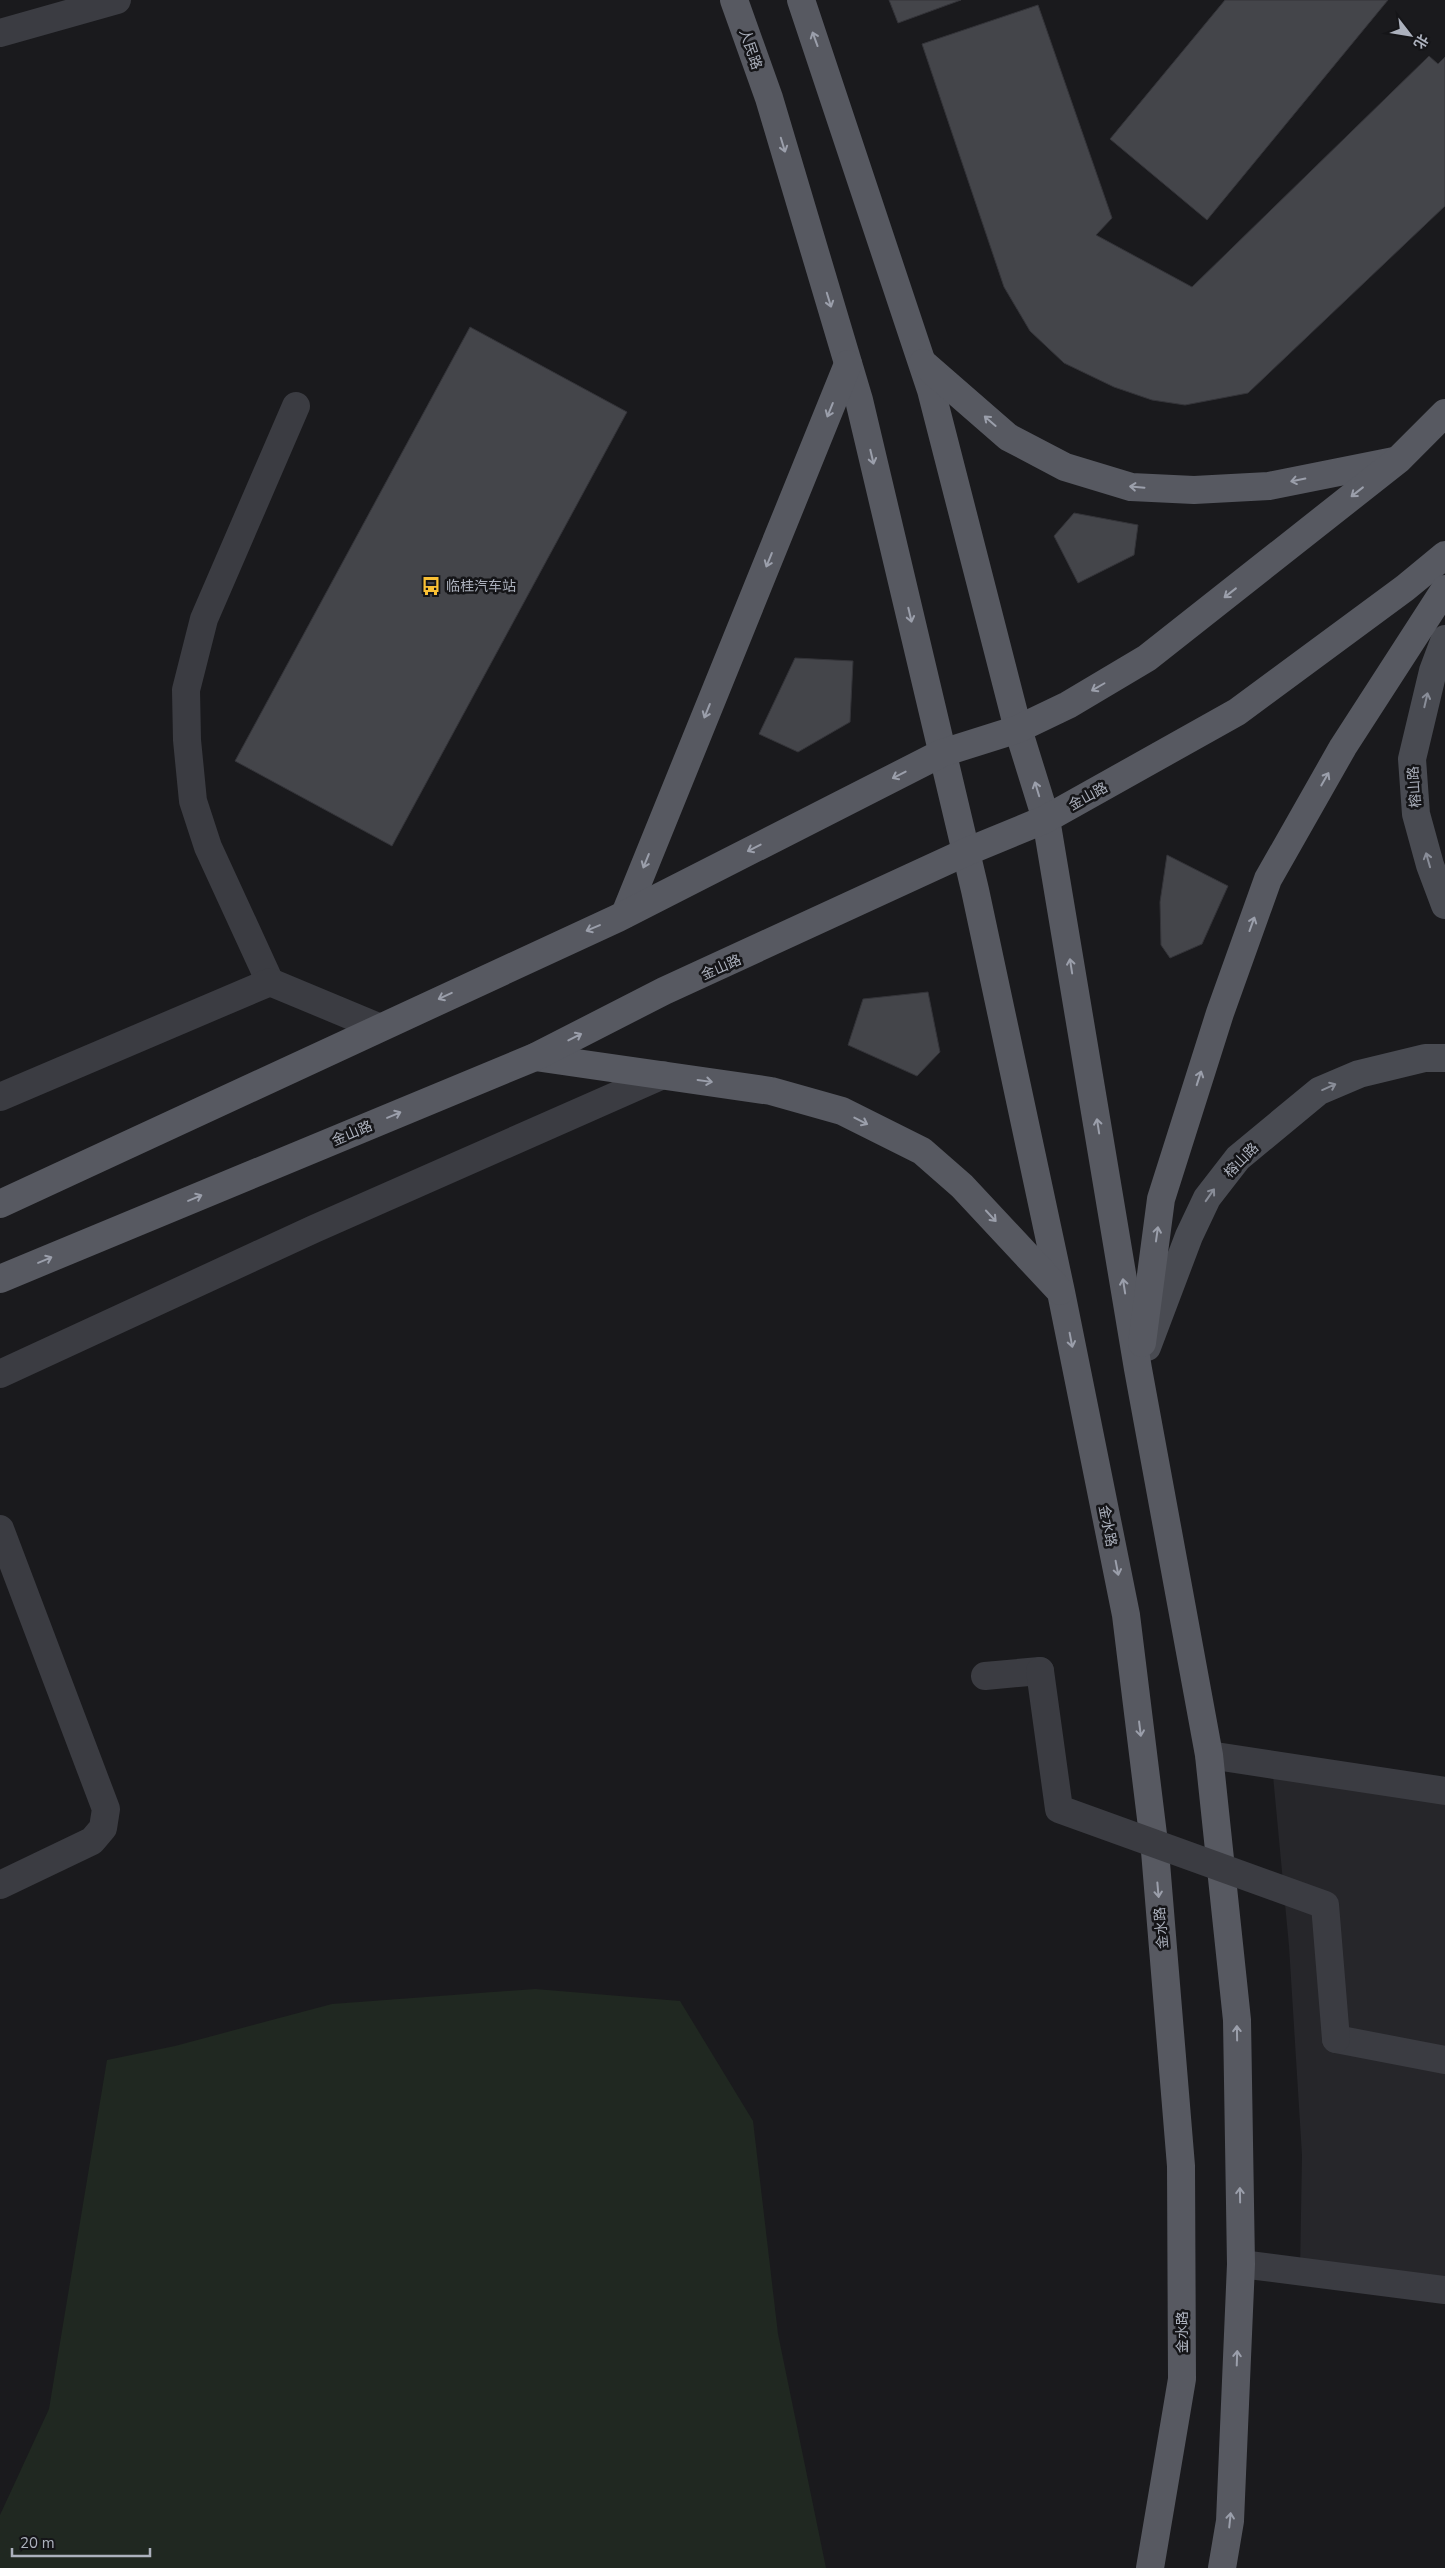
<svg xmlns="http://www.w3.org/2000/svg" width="1445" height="2568" viewBox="0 0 1445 2568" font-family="'Nunito Sans','Noto Sans SC',sans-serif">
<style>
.built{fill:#26262a}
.green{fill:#202821}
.building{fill:#44454a;stroke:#343439}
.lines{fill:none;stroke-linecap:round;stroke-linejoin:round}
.pedestrian{stroke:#3b3c42;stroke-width:28}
.minor{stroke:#3b3c42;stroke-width:28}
.secondary{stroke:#494b52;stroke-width:28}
.primary{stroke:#575961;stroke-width:28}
.pedestrian-bridge{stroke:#3b3c42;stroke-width:28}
.oneway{stroke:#9b9fab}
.oneway2{stroke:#898d98}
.labels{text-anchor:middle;stroke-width:5;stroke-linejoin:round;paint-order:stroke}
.street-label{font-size:14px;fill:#acb1bd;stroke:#151518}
.poi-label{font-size:14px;fill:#acb1bd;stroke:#151518;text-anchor:start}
</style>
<rect width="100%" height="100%" fill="#1a1a1d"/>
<!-- built -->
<path class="built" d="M1272,1765L1445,1791V2290L1300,2272L1302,2155L1289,1946Z"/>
<!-- green -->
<path class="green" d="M535,1989L680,2001L753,2121L778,2334L826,2568H0V2515L49,2409L107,2060L175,2046L332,2004Z"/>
<!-- building -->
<g class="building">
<path d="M889,0H961L898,23Z"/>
<path d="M1225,0H1388L1207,220L1110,139Z"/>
<path d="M1038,5L1112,218L1096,235L1192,287L1429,56L1438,64L1445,57V206L1248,393L1185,405L1152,400L1114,387L1064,363L1030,331L1004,287L922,44Z"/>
<path d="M470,327L627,412L392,846L235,761Z"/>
<path d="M1074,513L1138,525L1134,555L1078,583L1054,536Z"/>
<path d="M795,658L853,661L850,722L798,752L759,734Z"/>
<path d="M1167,855L1228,886L1202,944L1170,958L1161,945L1160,902Z"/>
<path d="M928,992L940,1052L917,1076L848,1045L863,999Z"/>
</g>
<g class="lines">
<!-- pedestrian -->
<g class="pedestrian">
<path d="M985,1676L1040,1671"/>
<path d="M1336,2039L1445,2060"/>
</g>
<!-- minor -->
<g class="minor">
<path d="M0,33L117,0"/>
<path d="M270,982L208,847L193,801L187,740L186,690L204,619L296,406"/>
<path d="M0,1097L270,982L378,1027"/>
<path d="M0,1374L314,1229L663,1075"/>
<path d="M0,1529L106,1809L103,1828L92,1841L0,1885"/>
<path d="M1209,1755L1445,1791"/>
<path d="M1241,2264L1445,2290"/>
</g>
<!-- secondary -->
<g class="secondary">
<path d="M1445,639L1433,671L1412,759L1416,814L1430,865L1445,905"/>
<path d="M1147,1347L1189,1236L1207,1198L1238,1158L1319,1091L1359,1074L1425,1058H1445"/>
</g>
<!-- primary -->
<g class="primary">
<path d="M734,0L769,98L859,400L975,890L1061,1292L1126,1615L1155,1851L1181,2166L1182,2379L1150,2568"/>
<path d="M801,0L931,390L1018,729L1046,819L1138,1369L1209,1755L1237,2020L1241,2264L1230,2521L1222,2568"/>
<path d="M923,363L1008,437L1065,467L1131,487L1194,490L1269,486L1394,461"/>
<path d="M625,914L848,364"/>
<path d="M535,1057L771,1091L842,1111L922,1151L962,1186L1060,1291"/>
<path d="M0,1204L618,918L942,753L1018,729L1068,705L1147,658L1398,460L1445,413"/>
<path d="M0,1279L535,1057L664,991L966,852L1046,819L1237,712L1405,588L1445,555"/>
<path d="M1142,1343L1161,1199L1220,1013L1268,879L1343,747L1445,589"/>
</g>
<!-- pedestrian-bridge -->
<path class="pedestrian-bridge" d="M1040,1671L1059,1809L1325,1905L1336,2039"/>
</g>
<!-- one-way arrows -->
<defs><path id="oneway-shaft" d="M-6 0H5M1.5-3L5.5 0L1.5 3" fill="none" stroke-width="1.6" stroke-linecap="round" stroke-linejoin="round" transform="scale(1.25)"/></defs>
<g class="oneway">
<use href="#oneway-shaft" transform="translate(815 39) rotate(-110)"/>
<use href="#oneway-shaft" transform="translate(783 145) rotate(73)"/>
<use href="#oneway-shaft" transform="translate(829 300) rotate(73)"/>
<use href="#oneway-shaft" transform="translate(830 410) rotate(112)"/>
<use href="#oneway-shaft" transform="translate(990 421) rotate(-139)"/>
<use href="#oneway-shaft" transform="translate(872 457) rotate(77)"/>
<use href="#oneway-shaft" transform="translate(1298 480) rotate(169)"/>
<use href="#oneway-shaft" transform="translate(1137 487) rotate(-175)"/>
<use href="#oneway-shaft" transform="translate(1357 492) rotate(142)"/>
<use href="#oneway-shaft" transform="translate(769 560) rotate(112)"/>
<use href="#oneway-shaft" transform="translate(1230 593) rotate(142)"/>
<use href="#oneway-shaft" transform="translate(910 615) rotate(77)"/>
<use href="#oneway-shaft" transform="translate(1098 687) rotate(150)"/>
<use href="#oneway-shaft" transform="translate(707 711) rotate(112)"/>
<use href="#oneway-shaft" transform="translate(899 775) rotate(153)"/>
<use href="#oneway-shaft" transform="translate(1325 779) rotate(-60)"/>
<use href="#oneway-shaft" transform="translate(1037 789) rotate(-107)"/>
<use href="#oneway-shaft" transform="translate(754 848) rotate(153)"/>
<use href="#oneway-shaft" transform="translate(646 861) rotate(112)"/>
<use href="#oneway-shaft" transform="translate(1252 924) rotate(-70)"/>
<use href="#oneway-shaft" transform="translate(593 928) rotate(157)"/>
<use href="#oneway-shaft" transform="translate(1071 966) rotate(-99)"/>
<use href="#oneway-shaft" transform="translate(445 996) rotate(155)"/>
<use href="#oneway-shaft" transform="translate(575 1037) rotate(-27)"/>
<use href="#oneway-shaft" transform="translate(1199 1078) rotate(-72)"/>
<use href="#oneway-shaft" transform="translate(705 1081) rotate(8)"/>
<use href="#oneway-shaft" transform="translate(394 1115) rotate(-23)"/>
<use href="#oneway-shaft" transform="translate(861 1121) rotate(27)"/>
<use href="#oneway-shaft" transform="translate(1098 1126) rotate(-99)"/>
<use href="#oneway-shaft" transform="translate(195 1198) rotate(-23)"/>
<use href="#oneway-shaft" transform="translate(991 1216) rotate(47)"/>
<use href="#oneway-shaft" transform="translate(1157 1234) rotate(-82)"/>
<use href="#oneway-shaft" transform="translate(45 1260) rotate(-23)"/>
<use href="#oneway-shaft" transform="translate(1124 1286) rotate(-99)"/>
<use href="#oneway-shaft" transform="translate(1071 1340) rotate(79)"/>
<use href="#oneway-shaft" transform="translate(1117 1568) rotate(79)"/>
<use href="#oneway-shaft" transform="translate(1140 1729) rotate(83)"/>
<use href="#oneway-shaft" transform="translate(1158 1890) rotate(85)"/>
<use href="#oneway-shaft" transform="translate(1237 2033) rotate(-91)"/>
<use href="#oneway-shaft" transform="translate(1240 2195) rotate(-91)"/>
<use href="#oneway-shaft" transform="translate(1237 2358) rotate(-88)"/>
<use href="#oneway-shaft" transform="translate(1230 2520) rotate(-84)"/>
</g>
<g class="oneway2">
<use href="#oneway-shaft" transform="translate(1426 700) rotate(-77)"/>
<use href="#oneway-shaft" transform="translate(1428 860) rotate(-106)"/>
<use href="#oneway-shaft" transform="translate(1329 1087) rotate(-24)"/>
<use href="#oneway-shaft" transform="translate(1210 1195) rotate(-55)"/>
</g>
<!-- icons -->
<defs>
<g id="bus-bare" transform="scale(1.5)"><path d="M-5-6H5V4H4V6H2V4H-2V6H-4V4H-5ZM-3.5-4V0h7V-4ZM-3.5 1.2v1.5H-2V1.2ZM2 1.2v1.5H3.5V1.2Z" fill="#fac035" stroke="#151518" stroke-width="2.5" paint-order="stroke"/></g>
</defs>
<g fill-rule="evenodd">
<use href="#bus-bare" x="431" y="586"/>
</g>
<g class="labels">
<!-- street labels -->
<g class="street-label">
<text transform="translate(751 49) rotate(71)" y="5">人民路</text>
<text transform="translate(1414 787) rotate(-94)" y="5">榕山路</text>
<text transform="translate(1088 796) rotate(-29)" y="5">金山路</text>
<text transform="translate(721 967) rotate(-24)" y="5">金山路</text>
<text transform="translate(352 1133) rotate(-23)" y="5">金山路</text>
<text transform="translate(1241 1160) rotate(-46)" y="5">榕山路</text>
<text transform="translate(1108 1526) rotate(79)" y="5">金水路</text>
<text transform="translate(1161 1928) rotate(-95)" y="5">金水路</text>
<text transform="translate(1182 2332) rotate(-90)" y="5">金水路</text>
</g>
<!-- poi labels -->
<g class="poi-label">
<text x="446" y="591">临桂汽车站</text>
</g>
</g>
<!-- north arrow -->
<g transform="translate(1410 35) rotate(121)" stroke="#151518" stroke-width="4" paint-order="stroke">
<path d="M0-4L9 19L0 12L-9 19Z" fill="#acb1bd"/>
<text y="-8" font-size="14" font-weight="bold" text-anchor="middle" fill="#acb1bd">北</text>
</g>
<!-- scale -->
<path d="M12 2548v8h138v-8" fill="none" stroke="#acb1bd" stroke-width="2.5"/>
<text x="20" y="2548" font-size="15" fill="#acb1bd" stroke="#151518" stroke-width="4" paint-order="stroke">20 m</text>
</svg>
